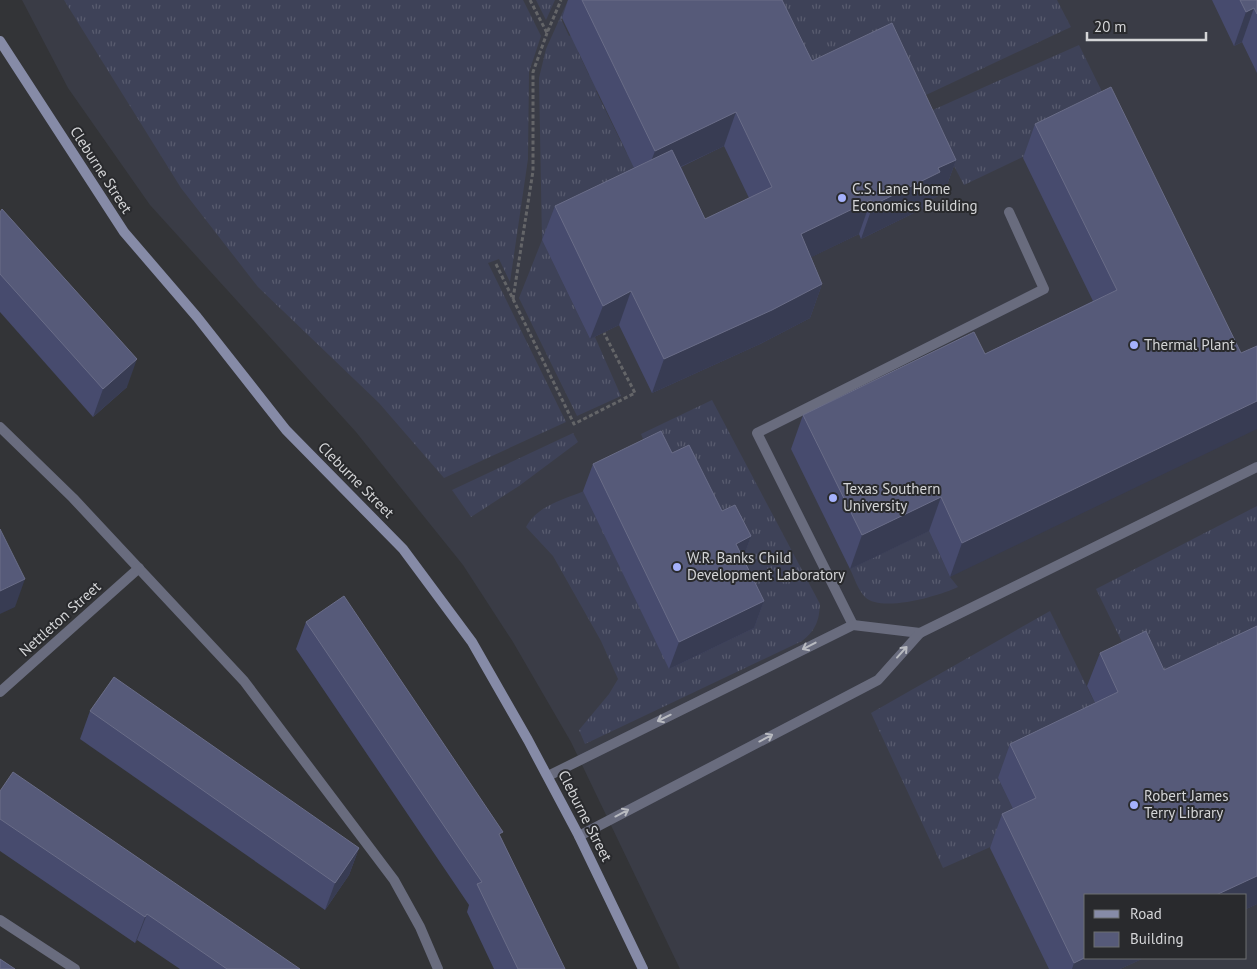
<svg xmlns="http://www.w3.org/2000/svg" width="1257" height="969" viewBox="0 0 1257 969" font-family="'PT Sans',sans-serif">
  <defs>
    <pattern id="grass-tufts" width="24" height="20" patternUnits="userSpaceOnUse" patternTransform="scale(1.25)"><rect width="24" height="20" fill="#3e4258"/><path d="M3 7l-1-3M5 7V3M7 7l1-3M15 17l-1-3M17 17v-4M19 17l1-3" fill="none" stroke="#595c6f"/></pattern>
  </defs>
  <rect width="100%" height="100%" fill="#333437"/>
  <path fill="#3a3c46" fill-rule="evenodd" d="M22,0h1235v969h-577l-109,-227 -58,-100 -50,-77 -107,-133 -206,-227 -82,-117zM1086,895h160v63h-160z"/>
  <g fill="url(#grass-tufts)">
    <path d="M64,0h459l18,36 -12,36 -1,87 -18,123 -11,-23 -11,4 78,159 -122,56 -65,-75 -121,-116 -77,-99z"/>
    <path d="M536,0h19l-9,20z"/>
    <path d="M568,0h31l-38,19 8,17 6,-2 7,15 -4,3 11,23 5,-2 7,15 -5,3 30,61 13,14 -97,74 48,99 5,-2 26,59 -44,20 -58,-118 23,-58 -3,-162 7,-29z"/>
    <path d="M753,0h304l14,27 -145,68 -10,-21 -23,11 -126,26z"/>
    <path d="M1079,45l43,87 -24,-11 -134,64 -38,-72z"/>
    <path d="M712,400l108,204c-1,17 -4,26 -18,37l-217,103 -6,-14 30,-36 9,-15 -17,-38 -48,-85 -27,-29c12,-22 37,-27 58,-36 23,-10 45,-22 67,-33l-10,-24z"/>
    <path d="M573,433l5,9 -59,44 -48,31 -19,-27z"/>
    <path d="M1257,506v148l-105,49 -56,-114z"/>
    <path d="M929,531l21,46 8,10c-19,9 -77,26 -93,10 -7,-7 -11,-20 -15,-28z"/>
    <path d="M1050,611l56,115 -108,52 26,54 -81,36 -72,-155z"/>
  </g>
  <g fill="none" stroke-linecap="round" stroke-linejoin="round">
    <g stroke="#646568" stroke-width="3" stroke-dasharray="4 2.5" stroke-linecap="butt">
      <path d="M530,0l17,33 14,-33"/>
      <path d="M496,264l17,35 20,-128v-99l14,-39"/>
      <path d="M513,299l61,125 61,-31 -31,-60"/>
    </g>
    <g stroke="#696c7e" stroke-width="10">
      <path d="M0,427l73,71 171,183 150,199 26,47 18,42"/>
      <path d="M853,625l-96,-192 287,-144 -35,-77"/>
      <path d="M0,692l139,-124"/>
      <path d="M548,776l305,-151 67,8"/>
      <path d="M579,836l299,-156 42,-47 337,-166"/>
      <path d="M0,920l75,49"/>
    </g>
    <path stroke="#868ba7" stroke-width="10" d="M0,41l124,191 73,85 89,113 117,119 69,93 56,98 51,96 64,133"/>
  </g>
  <g fill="#474b6e" fill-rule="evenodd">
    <path d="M568,0h214l30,61 144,99 -12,33 -14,7 -2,6 -67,33 -2,-5 -48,23 11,27 -12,34 -50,26 -108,49 -33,-68 -29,14 -48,-99 13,-34 79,-38 -72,-150zM724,146l25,52 -44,21 -24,-52z"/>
    <path d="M1212,0h45v73l-15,-31 -8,4z"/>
    <path d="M1035,124l206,229 -291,224 -21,-46 -79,38 -59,-120 12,-34 182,-61 108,-53 -70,-143z"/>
    <path d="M0,212l127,175 -34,30 -93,-105z"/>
    <path d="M672,453l50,58 29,25 -8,22 21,43 -10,27 -85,41 -86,-178 10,-27z"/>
    <path d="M306,622l195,216 64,131h-71l-27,-57 2,-7 -173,-256z"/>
    <path d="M1257,626v278l-11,5v-14l-102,63 -24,11h-71l-59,-121 12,-34 11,-5 -15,-31 12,-34 85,-41 -8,-17 13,-33 64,17z"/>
    <path d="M90,711l269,137 -10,27 -24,35 -245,-171z"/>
    <path d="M0,791l300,178h-120l-43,-29 -2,3 -135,-92z"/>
  </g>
  <g fill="#383c53">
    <path d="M1254,8l-12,34 -8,4 12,-34z"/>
    <path d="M736,112l-12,34 -82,39 13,-34z"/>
    <path d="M956,160l-12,33 -14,7 -2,6 -67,33 12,-34 65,-37z"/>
    <path d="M871,200l-12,34 -70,34 12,-34z"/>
    <path d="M822,284l-12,34 -50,26 -108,49 12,-34z"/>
    <path d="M631,291l-12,34 -29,14 13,-33z"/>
    <path d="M137,359l-10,28 -34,30 10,-28z"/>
    <path d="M1257,401v28l-307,148 12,-34z"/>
    <path d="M941,497l-12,34 -79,38 12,-34z"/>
    <path d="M751,536l-10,28 -5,-20z"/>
    <path d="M25,579l-10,28 -15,7v-23z"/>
    <path d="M764,601l-10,27 -85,41 10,-27z"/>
    <path d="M359,848l-10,27 -24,35 10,-27z"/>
    <path d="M1257,876v28l-11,5v-14h-30z"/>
    <path d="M147,914l-10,26 -2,3 10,-26z"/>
    <path d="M1086,958h58l-24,11h-48l2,-6z"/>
  </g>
  <g fill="#565a79" stroke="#6a6d88">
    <path d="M582,0h200l30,61 80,-38 64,137 -18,8 2,4 -67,33 -2,-5 -70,34 21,50 -50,26 -108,49 -33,-68 -28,15 -48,-100 117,-56 33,69 67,-32 -36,-75 -81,39z"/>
    <path d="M1240,0h17v14l-3,-6 -8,4z"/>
    <path d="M1111,87l130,266 16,-7v55l-295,142 -21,-46 -79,38 -59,-120 171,-83 11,22 132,-64 -82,-166z"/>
    <path d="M2,209l135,150 -34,30 -103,-115v-62z"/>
    <path d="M661,431l11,22 17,-8 33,66 13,-6 16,31 -15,8 28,57 -85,41 -86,-178z"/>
    <path d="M0,529l25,50 -25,12z"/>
    <path d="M344,596l159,236 -4,2 66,135h-47l-41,-85 5,-2 -176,-260z"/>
    <path d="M1257,626v250l-41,19h-130v62l-12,6 -72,-149 34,-16 -26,-54 108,-52 -18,-39 46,-22 18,39z"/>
    <path d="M114,677l245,171 -24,35 -245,-172z"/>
    <path d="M13,772l287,197h-73l-80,-55 -2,3 -145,-98v-28z"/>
    <path d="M0,959l15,10h-15z"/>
  </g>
  <defs><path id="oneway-shaft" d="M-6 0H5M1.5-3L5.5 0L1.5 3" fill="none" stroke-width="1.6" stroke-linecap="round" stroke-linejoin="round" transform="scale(1.25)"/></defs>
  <g stroke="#b9bbc1">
    <use href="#oneway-shaft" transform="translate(809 646) rotate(153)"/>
    <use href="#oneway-shaft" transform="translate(902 652) rotate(-48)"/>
    <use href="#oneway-shaft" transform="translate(664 718) rotate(154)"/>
    <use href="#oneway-shaft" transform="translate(766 738) rotate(-28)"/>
    <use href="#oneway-shaft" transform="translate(622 813) rotate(-28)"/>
  </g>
  <g fill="#a5b1fc" stroke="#292a2d" stroke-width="2">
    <circle cx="842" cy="198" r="5"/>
    <circle cx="1134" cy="345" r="5"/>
    <circle cx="833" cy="498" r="5"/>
    <circle cx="677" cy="567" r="5"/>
    <circle cx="1134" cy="805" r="5"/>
  </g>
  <g text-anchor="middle" stroke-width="4" stroke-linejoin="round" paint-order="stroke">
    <g font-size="15" fill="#d4d5d7" stroke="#292a2d">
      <text transform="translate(101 170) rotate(57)" y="5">Cleburne Street</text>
      <text transform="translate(356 480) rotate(45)" y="5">Cleburne Street</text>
      <text transform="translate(60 619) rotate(-42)" y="5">Nettleton Street</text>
      <text transform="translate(585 816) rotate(63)" y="5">Cleburne Street</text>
    </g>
    <g font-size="15" fill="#d4d5d7" stroke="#292a2d" text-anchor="start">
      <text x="852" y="194">C.S. Lane Home<tspan x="852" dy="17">Economics Building</tspan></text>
      <text x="1144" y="350">Thermal Plant</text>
      <text x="843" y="494">Texas Southern<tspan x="843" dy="17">University</tspan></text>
      <text x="687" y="563">W.R. Banks Child<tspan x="687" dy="17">Development Laboratory</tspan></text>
      <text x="1144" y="801">Robert James<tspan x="1144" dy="17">Terry Library</tspan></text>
    </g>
  </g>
  <rect x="1084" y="894" width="162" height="65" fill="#292a2d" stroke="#6d6e71"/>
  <rect x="1094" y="910" width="25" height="8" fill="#868ba7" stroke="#6d6e71"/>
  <text x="1130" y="919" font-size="15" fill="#d4d5d7">Road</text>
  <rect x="1094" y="932" width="25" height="15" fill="#565a79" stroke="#6d6e71"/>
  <text x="1130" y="944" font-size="15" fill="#d4d5d7">Building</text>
  <path d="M1087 32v8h119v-8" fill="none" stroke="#d4d5d7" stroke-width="2.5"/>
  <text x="1094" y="32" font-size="15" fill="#d4d5d7" stroke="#292a2d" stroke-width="4" paint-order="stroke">20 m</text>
</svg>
